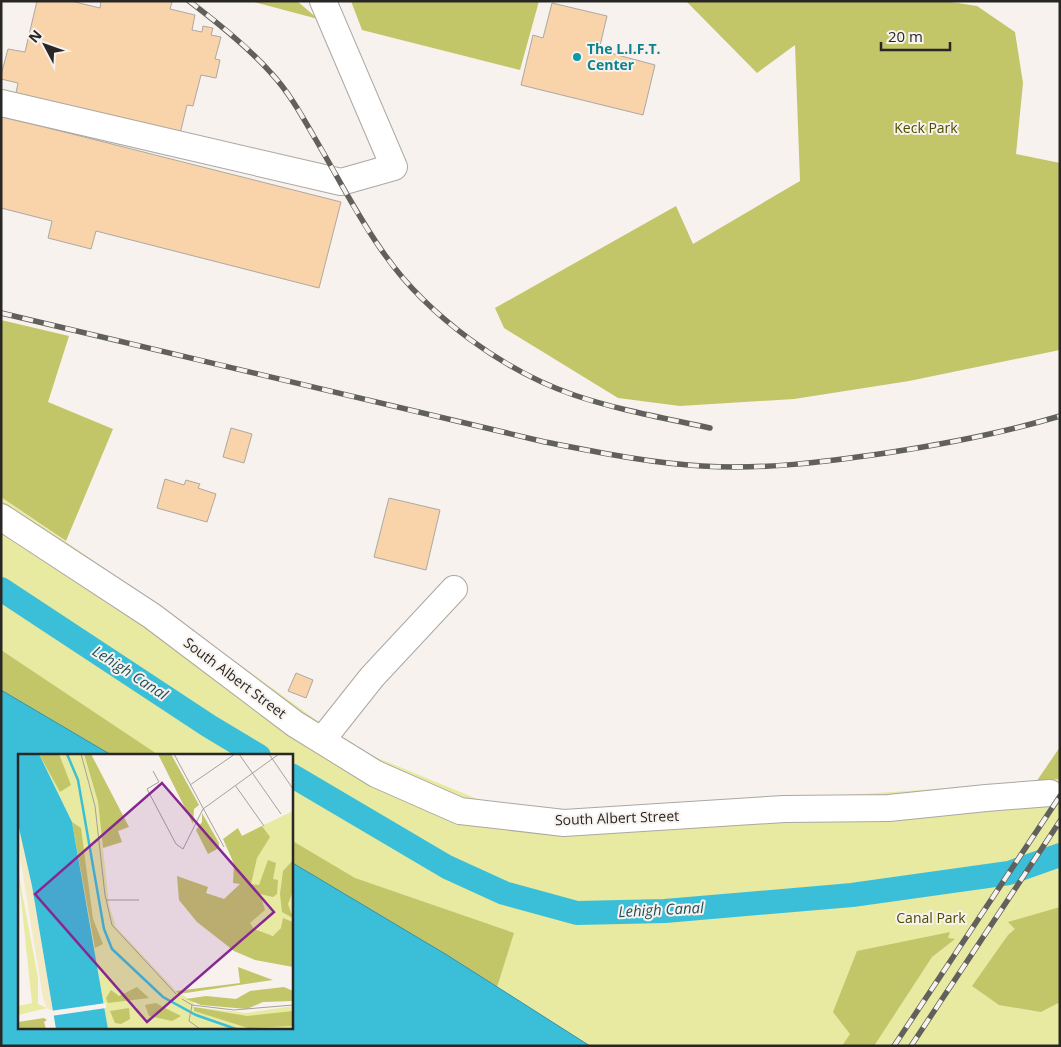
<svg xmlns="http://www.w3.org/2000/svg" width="1061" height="1047" viewBox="0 0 1061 1047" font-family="'Open Sans',sans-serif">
  <rect width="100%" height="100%" fill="#f7f2ed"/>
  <path fill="#e7eaa0" d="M1,497l164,113 191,139 131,54 85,11 464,-32 24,-3v267h-470l-143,-91 -156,-93v-106h-178l-112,-66z"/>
  <g fill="#c3c569">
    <path d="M250,1h47l21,18z"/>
    <path d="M351,1h188l-19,69 -158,-40z"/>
    <path d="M686,1h259l32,5 38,26 8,51 -7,71 44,9v187l-151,31 -115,18 -114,7 -62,-8 -114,-70 -9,-20 181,-102 17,38 107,-63 -5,-136 -38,28z"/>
    <path d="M1,320l68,16 -21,66 65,27 -47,112 -65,-44z"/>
    <path d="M1,650l159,106h-47l-112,-66z"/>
    <path d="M1060,747l-1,32 -23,3z"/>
    <path d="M291,840l64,38 159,55 -17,54 -206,-125z"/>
    <path d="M1060,907v95l-19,10 -42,-7 -27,-19 36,-51 7,-6 -7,-7z"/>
    <path d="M950,932l-2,6 7,1 -23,18 -58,89h-32l8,-12 -17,-22 24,-61z"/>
  </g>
  <path fill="#3bbfd9" stroke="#3591a3" d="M1,690l112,66h-94v272h272v-166l156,93 143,91h-589z"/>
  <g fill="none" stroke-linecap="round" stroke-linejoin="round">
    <g stroke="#3bbfd9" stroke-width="24">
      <path d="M1,589l208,137 50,30"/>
      <path d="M291,775l156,92 57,26 73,20 88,-2 187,-16 157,-22 51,-18"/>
    </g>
  </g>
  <g fill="#f9d3a9" stroke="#ada8a3">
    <path d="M37,1h34l29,7 1,-7h70l1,1 -2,7 25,6 -3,15 10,2 1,-6 10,2 -2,7 10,2 -6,22 5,1 -4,18 -15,-3 -8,31 -6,-1 -8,33 -164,-40 3,-15 -17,-4v-4l7,-26 17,3z"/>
    <path d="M552,3l55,13 -8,34 56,15 -12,50 -122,-30 12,-50 10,3z"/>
    <path d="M1,116l340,86 -22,86 -223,-57 -5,18 -43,-11 4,-17 -51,-13z"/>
    <path d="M231,428l21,6 -8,29 -21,-6z"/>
    <path d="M165,479l19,6 2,-5 14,4 -2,4 18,6 -9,28 -50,-14z"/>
    <path d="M389,498l51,12 -14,60 -52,-13z"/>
    <path d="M296,673l17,7 -7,18 -18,-7z"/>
  </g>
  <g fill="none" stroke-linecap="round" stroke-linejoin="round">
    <g stroke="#aca7a2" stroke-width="28">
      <g id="minor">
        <path d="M1,103l340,79 53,-15 -71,-166"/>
        <path d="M1,517l151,99 143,108 81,50 84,37 104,12 220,-14 105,-1 97,-10 64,-5"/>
        <path d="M322,740l50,-63 82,-88"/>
      </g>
    </g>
    <use href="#minor" stroke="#fff" stroke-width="26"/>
    <g stroke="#62605d" stroke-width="5.5">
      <g id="rail">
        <path d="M189,1c29,22 58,45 82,72 17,18 30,41 42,62 24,40 45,83 72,120 43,61 119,116 189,140 44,15 90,23 136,33"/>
        <path d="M1,313l544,129c52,10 104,21 157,24 61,4 123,-4 184,-13 59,-9 117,-20 174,-37"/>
        <path d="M894,1046l166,-250"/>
        <path d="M911,1046l149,-225"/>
      </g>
    </g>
    <use href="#rail" stroke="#f7f2ed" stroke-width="4" stroke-dasharray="11" stroke-linecap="butt"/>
  </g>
  <circle fill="#0f9aa8" stroke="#f7f2ed" stroke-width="2" cx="577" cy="57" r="5"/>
  <g text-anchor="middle" stroke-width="4" stroke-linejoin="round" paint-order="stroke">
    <g font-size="14" font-weight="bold" fill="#0d838f" stroke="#f7f2ed" text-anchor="start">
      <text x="587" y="54">The L.I.F.T.<tspan x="587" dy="16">Center</tspan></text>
    </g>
    <g font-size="14" fill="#4c4c01" stroke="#f7f2ed">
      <text x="926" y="133">Keck Park</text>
      <text x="931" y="923">Canal Park</text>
    </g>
    <g font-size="14" fill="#282725" stroke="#f7f2ed">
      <text transform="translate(235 678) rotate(37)" y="5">South Albert Street</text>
      <text transform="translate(617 818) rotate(-2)" y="5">South Albert Street</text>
    </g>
    <g font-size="15" font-style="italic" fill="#1c515c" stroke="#f7f2ed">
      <text transform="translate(130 673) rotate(33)" y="5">Lehigh Canal</text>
      <text transform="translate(661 910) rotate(-3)" y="5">Lehigh Canal</text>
    </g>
  </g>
  <g transform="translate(18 754)">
    <rect width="275" height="275" fill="#f7f2ed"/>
    <path d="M21,0h45l14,48 11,103 7,22 60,64 18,11v5l52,6 47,-7v23h-185l-36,-207zM275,57v126l-54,-4 -34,-40 19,6 19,-17 -8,-43zM0,117l20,107v26l9,4 -29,7v-9l14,-3z" fill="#e7eaa0"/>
    <path d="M21,0h20l12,31 -11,7zM66,0h7l38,73 -11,4 4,11 -19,6 -5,-46zM140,0h13l28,51 -5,4 -1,15zM184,59l17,30v5l-11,6 -12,-24 6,-8zM54,68l9,6 12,91 10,25 -8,4zM244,72l8,11 -13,21 -6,26 8,1 9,-25 8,3 -3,16 5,1 -1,14 -4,3 -13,-3 5,16 -15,13 4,6 19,7 8,-8 2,-10 10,4v45l-38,-7 -21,-9 -37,-29 -18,-22 -2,-24 31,11 -2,6 18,6 16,-15 -7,-1 1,-19 -11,-25 15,-11 4,8zM275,106v31l-5,13 5,14 -11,-6 -2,-18 3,-23zM220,213l35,13 -94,14 -3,-3 64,-8zM119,233l12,11 -41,5 -2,-5 5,-8 8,6zM266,233l9,4v10l-30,1 -16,7 -46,-4 -15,-6 20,-3 30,3 14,-8zM138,249l7,4 18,9 -9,5 -23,-5 -4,-11zM176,253l53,9 46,-5v15l-45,2 -54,-17zM111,254l1,11 -9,5 -6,-1 -5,-12zM26,264l3,2 -3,2 2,7h-28v-7z" fill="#c3c569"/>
    <path d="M0,70l14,62 21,125 -6,-3 -4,-10 -25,-153z" fill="#f3eac4"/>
    <path d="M0,0h21l33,68 36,207h-52l-24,-143 -14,-62z" fill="#3bbfd9"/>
    <path d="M88,249v5l-55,8 -1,-5z" fill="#f7f2ed"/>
    <path fill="none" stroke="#3bbfd9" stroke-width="2.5" d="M49,0l11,26 26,149 8,20 51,48 33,18 40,14"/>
    <path fill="none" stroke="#a4a19d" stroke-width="1" d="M63,0l14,52 10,89 7,30 64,69M156,0l50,93M221,0l42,60M251,0l24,35M135,17l6,11 -12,7 29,55 7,5 20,-40 76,-55M172,31l45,-31M217,31l29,41M88,146h33M0,209v17M164,245l10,6 42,5 59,-5M174,251l-3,16 11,8"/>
    <path fill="#872892" fill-opacity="0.15" stroke="#872892" stroke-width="2.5" d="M144,29l112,129 -127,110 -112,-128z"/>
    <rect width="275" height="275" fill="none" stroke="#282725" stroke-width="2.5"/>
  </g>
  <rect width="1061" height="1047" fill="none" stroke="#282725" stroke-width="5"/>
  <g transform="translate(45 45) rotate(311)" stroke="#f7f2ed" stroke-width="4" paint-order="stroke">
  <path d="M0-4L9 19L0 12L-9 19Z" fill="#282725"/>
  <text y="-8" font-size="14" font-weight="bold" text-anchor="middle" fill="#282725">N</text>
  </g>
  <path d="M881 42v8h69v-8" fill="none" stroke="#282725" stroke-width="2.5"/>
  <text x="888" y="42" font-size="15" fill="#282725" stroke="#f7f2ed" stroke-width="4" paint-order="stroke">20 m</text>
</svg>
